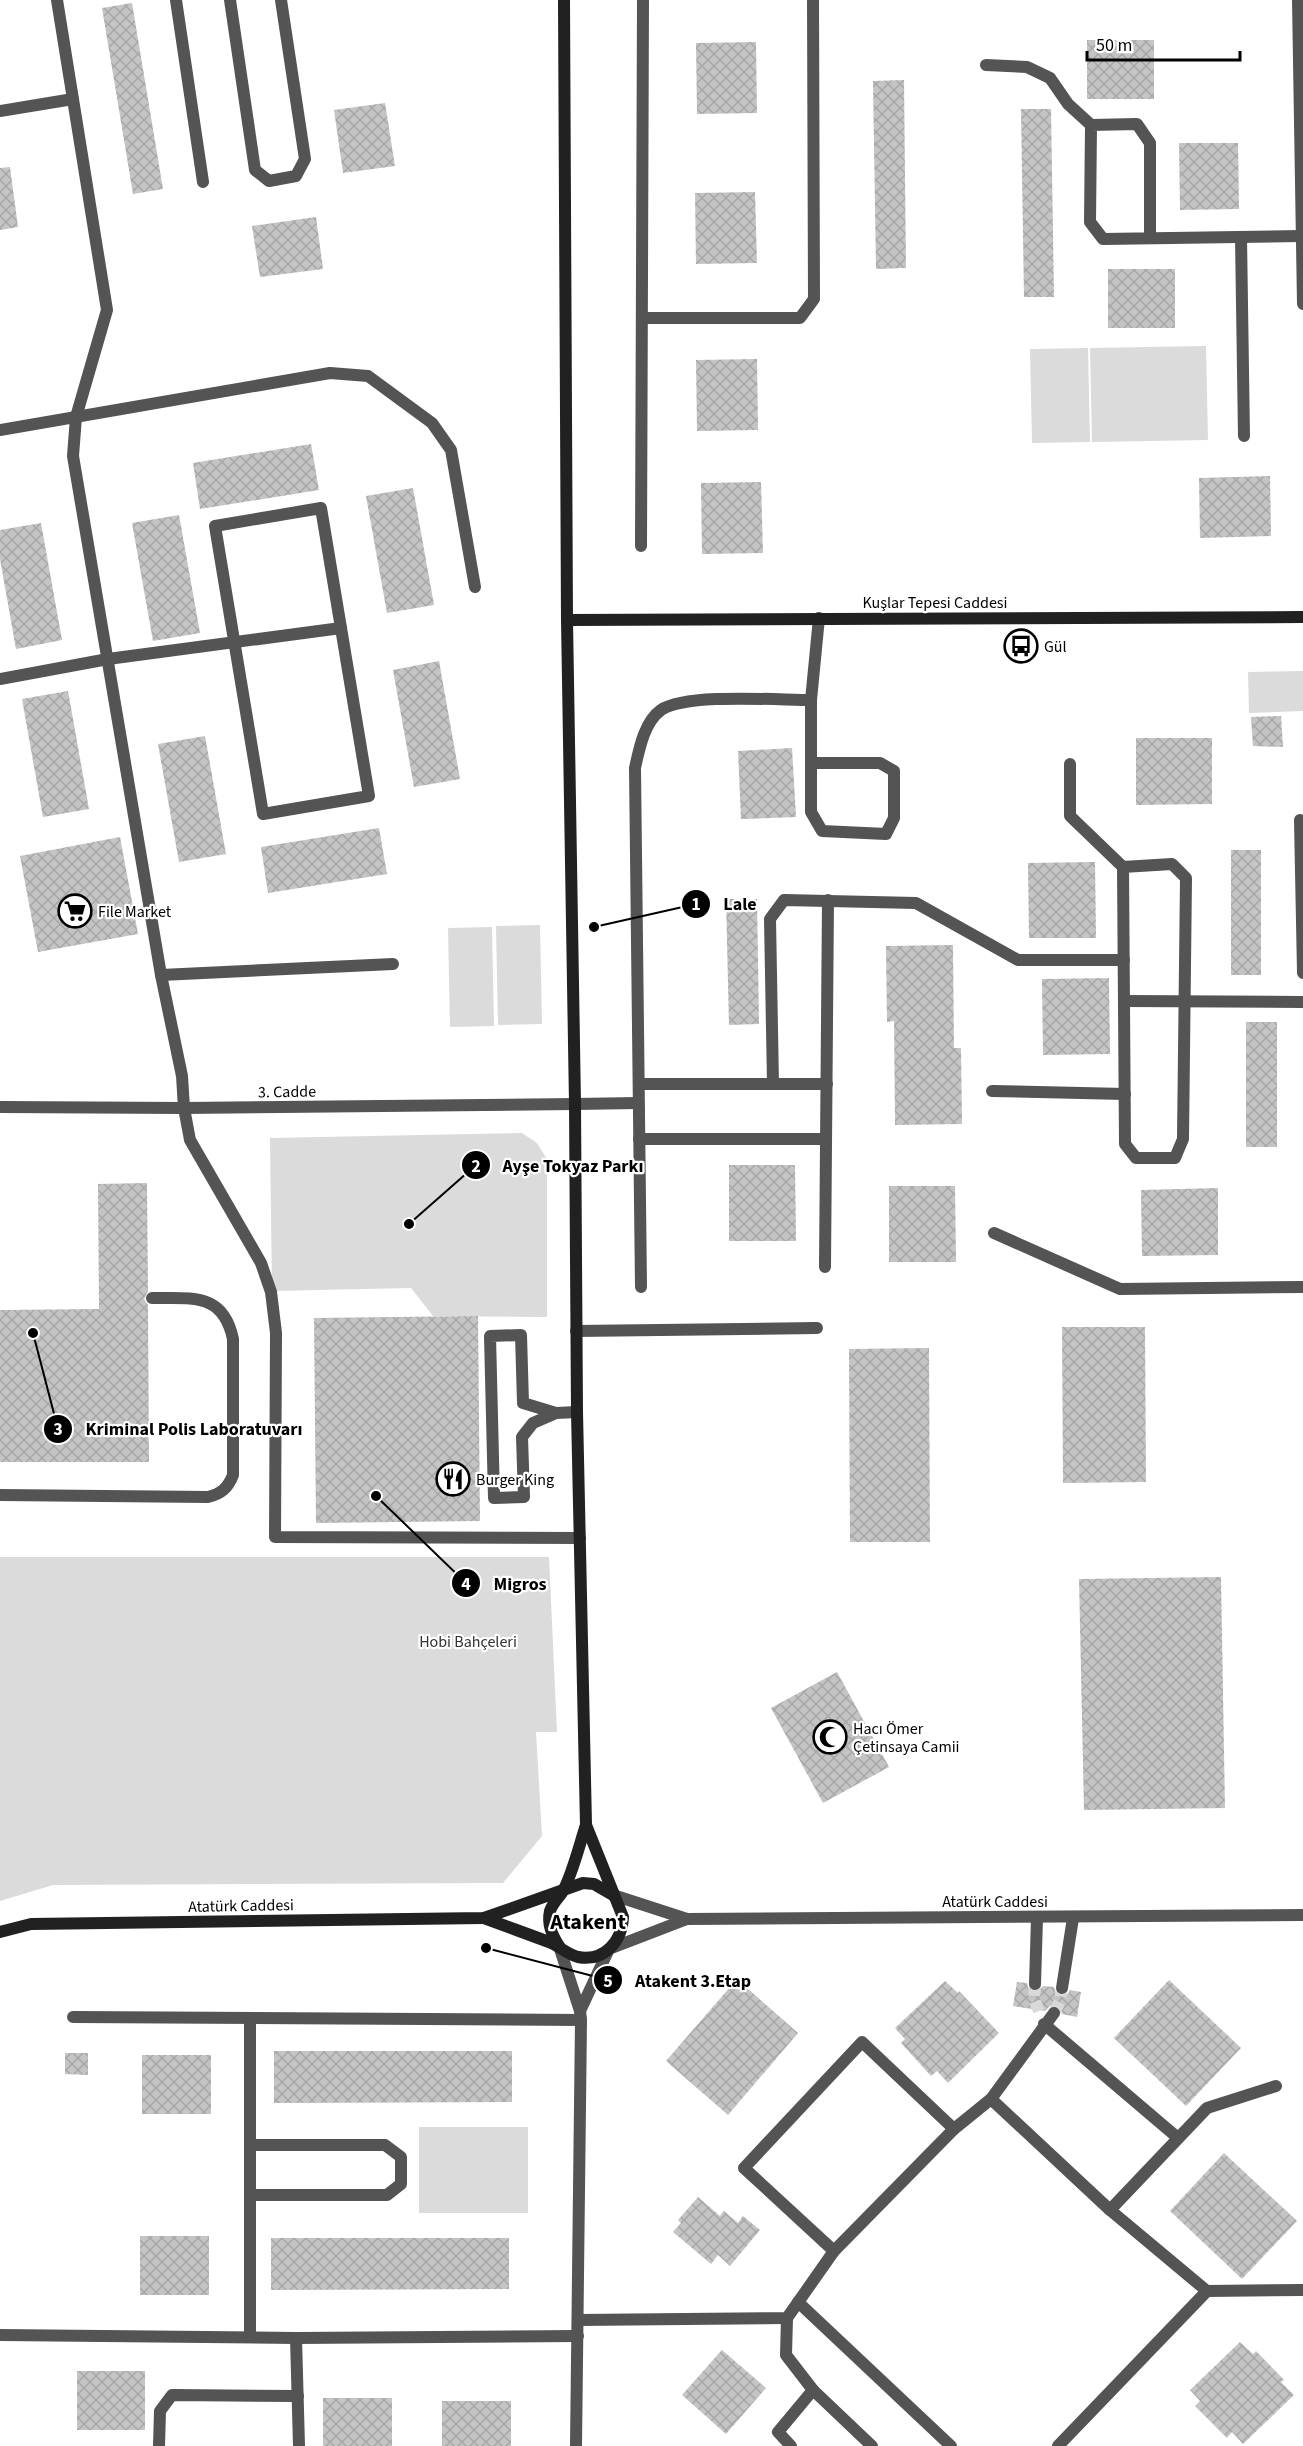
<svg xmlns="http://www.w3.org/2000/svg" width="1303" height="2446" viewBox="0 0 1303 2446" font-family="'Source Sans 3',sans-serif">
  <defs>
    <pattern id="building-cross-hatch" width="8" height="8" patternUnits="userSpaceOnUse" patternTransform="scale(1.5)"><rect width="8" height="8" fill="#c4c4c4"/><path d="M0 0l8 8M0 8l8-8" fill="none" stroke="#a7a7a7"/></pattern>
  </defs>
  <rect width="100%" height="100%" fill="#fff"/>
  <g fill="#dbdbdb">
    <path d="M1206,346l2,94 -116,2 -2,-94z"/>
    <path d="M1088,348l2,94 -58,1 -2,-94z"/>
    <path d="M1303,671v40l-54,2 -1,-41z"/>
    <path d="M540,925l2,99 -44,1 -2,-99z"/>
    <path d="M492,927l2,99 -44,1 -2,-99z"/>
    <path d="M522,1133l15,10 10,16v158l-114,-1 -22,-28 -139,3 -2,-153z"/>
    <path d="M0,1557h549l8,175h-21l6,104 -39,47 -450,2 -53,16z"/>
    <rect x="419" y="2127" width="109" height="86"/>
  </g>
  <g fill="url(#building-cross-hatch)">
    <path d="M132,3l31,186 -30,5 -31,-186z"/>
    <rect x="1087" y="40" width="67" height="59"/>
    <path d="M756,42l1,71 -60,1 -1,-71z"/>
    <path d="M904,80l2,188 -30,1 -3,-188z"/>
    <path d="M385,103l10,63 -52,7 -9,-63z"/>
    <path d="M1021,109h30l3,188h-30z"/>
    <path d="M1179,143h59l1,66 -59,1z"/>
    <path d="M10,167l8,60 -18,3v-62z"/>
    <path d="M755,192l2,71 -61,1 -1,-71z"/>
    <path d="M316,217l7,52 -63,8 -8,-51z"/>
    <rect x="1108" y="269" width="67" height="59"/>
    <path d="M757,359l1,71 -61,1 -1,-71z"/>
    <path d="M311,444l8,46 -119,19 -7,-46z"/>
    <path d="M1270,476l1,60 -71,2 -1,-60z"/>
    <path d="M761,482l2,71 -61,1 -1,-71z"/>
    <path d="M413,488l21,117 -47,8 -21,-117z"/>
    <path d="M179,515l21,118 -47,8 -21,-118z"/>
    <path d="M41,523l21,117 -46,9 -16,-90v-29z"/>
    <path d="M439,661l21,118 -46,8 -21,-117z"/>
    <path d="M68,691l21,118 -46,8 -21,-118z"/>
    <path d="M1281,716l2,31 -30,-1 -2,-29z"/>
    <path d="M205,736l21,118 -47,8 -21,-118z"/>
    <path d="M1136,738h76v66l-76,1z"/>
    <path d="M792,748l4,69 -55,2 -3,-68z"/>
    <path d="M379,828l8,46 -119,19 -7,-46z"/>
    <path d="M120,837l18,97 -100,18 -18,-96z"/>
    <rect x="1231" y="850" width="30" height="125"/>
    <path d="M1095,862l1,76h-67l-1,-75z"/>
    <path d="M726,899h31l2,125 -30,1z"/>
    <path d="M953,945l1,103h7l1,76 -67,1 -1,-104 -7,1 -1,-76z"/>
    <path d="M1109,978l1,76 -67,1 -1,-76z"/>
    <rect x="1246" y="1022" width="31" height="125"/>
    <path d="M729,1165h66l1,76h-67z"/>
    <path d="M147,1183l1,108 -4,8 4,6 1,157h-149v-152l99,-1 -1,-125z"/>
    <path d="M889,1186h66l1,76h-67z"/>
    <path d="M1218,1188v67l-76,1 -1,-66z"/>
    <path d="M478,1316l2,205 -164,2 -2,-205z"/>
    <path d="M1062,1327h83l1,155 -83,1z"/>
    <path d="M929,1348l1,194h-80l-1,-193z"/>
    <path d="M1221,1577l4,231 -141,2 -5,-231z"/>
    <path d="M837,1672l52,95 -66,36 -52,-95z"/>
    <path d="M737,1979l61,54 -70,82 -62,-54z"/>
    <path d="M1169,1980l72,68 -55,58 -72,-68z"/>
    <path d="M945,1981l13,12 1,-2 40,42 -51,50 -11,-12 -6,5 -30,-33 4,-4 -10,-11z"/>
    <path d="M1017,1982l10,1 1,5 6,4 5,-1 4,-5 11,1 2,7 5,2 7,-2 2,-4 11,2 -4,25 -15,-3 -1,-5 -6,-4 -5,1 -5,5 -32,-5z"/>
    <path d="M274,2051h238v51l-238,1z"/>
    <path d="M65,2053h23v22l-23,-1z"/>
    <rect x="142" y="2055" width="69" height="59"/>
    <path d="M1224,2153l73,68 -55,58 -72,-68z"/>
    <path d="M698,2197l22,19 4,-5 14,12 5,-7 17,14 -30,36 -12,-11 -7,9 -38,-32 8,-9 -3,-3z"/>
    <rect x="140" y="2236" width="69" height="59"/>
    <path d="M271,2238h238v51l-238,1z"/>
    <path d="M1240,2342l13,12 3,-3 28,29 -3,2 13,13 -51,49 -11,-12 -5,6 -32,-32 5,-5 -10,-11z"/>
    <path d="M722,2350l44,38 -40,46 -44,-39z"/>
    <rect x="77" y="2371" width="68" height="59"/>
    <rect x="323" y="2398" width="69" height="48"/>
    <rect x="442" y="2401" width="69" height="45"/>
  </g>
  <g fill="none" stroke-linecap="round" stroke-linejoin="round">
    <g stroke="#d9d9d9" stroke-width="12" stroke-dasharray="12 6" stroke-linecap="butt">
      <path d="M1035,1984l-1,15 5,12"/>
      <path d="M1054,2013l6,-12 2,-13"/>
    </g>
    <g stroke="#545454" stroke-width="12">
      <path d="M575,1104l63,-1"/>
      <path d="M184,1108l6,32 71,123 10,29 5,41 -1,204 305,1"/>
      <path d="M576,1331l241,-3"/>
      <path d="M556,1413l-23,10 -11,14 2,60 -30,1 -4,-162 31,-1 2,68 33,10 21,-1"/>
      <path d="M0,1495l208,2c13,-3 20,-9 25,-22v-136c-10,-48 -43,-40 -81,-41"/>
      <path d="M991,2099l119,111 97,81 -149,155"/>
      <path d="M834,2251l-90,-83 118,-126 92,87"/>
      <path d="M1207,2291l96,-1"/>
      <path d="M787,2318l-1,37 27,35 -35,42 13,14"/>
    </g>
    <g stroke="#545454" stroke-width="12">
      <path d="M57,0l50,310 -31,107 -3,39 88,519 21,101 2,32"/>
      <path d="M176,0l27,182"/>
      <path d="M230,0l25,170 14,11 27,-5 9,-17 -24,-159"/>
      <path d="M1298,0l5,304"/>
      <path d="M986,65l41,2 23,11 18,26 23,21"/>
      <path d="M0,111l73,-12"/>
      <path d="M1241,237l3,199"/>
      <path d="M1150,238v-95l-13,-19 -46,1 -1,97 13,17 198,-3"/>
      <path d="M642,318h158l14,-19 -1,-299"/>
      <path d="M0,430l330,-57 38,3 64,47 19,27 24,137"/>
      <path d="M321,508l48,288 -106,18 -48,-288z"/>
      <path d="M641,546l2,-546"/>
      <path d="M0,679l108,-20 233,-31"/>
      <path d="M811,763h69l14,8v47l-8,16 -64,-3 -11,-19v-112l8,-82"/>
      <path d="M1070,764v52l53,51 2,277 11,14h39l8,-19 3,-261 -14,-14 -49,3"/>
      <path d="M1300,820l3,153"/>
      <path d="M161,975l232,-11"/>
      <path d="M1124,1001l179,1"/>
      <path d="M639,1084h188"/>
      <path d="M773,1084l-3,-165 14,-19 132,3 102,57h106"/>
      <path d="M992,1091l133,3"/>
      <path d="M0,1107l184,1 391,-4"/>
      <path d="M639,1139h187"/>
      <path d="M994,1233l126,56 183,-2"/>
      <path d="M825,1267l3,-367"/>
      <path d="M641,1287l-6,-519c4,-18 9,-46 26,-58 26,-17 116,-10 150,-10"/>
      <path d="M613,1895l74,24 616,-4"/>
      <path d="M559,1946l21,65 1,9 -5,426"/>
      <path d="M1035,1984l2,-66"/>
      <path d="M1062,1988l11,-70"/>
      <path d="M580,2011l29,-62 78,-30"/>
      <path d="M73,2017l508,3"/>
      <path d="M1044,2024l134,114"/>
      <path d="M250,2145h135l16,12v27l-14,11h-137"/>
      <path d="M1110,2210l97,-102 69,-22"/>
      <path d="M798,2302l153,144"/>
      <path d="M578,2320l209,-2 47,-67 120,-122 37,-30 63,-86"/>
      <path d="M0,2335l296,3 282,-2"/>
      <path d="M250,2337v-318"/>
      <path d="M296,2338l3,108"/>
      <path d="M813,2390l59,56"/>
      <path d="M159,2446l1,-35 12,-16 126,1"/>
    </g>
    <g stroke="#212121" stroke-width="12">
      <path d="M567,620l736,-3"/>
      <path d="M484,1918c22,8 43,16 65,24 10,4 18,12 29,15 27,5 44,-16 45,-40l-37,-92 -9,-413 -2,-308 -8,-484 -3,-620"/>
      <path d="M0,1932l31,-8 453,-6 99,-35 11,1 19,11"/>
      <path d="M559,1946c-7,-11 -12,-22 -9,-35 3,-9 9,-13 13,-20 9,-16 17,-48 23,-66"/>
    </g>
  </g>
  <defs>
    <g id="bus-ring" transform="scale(1.725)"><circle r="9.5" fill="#fff" stroke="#000" stroke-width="1.5"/><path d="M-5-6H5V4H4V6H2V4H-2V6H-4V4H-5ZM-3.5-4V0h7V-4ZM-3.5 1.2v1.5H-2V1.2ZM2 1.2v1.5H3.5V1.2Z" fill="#000"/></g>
    <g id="supermarket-ring" transform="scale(1.725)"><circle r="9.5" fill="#fff" stroke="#000" stroke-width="1.5"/><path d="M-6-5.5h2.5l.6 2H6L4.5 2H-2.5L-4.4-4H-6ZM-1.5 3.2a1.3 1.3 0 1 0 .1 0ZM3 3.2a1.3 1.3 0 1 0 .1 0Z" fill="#000"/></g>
    <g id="restaurant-ring" transform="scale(1.725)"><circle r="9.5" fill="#fff" stroke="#000" stroke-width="1.5"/><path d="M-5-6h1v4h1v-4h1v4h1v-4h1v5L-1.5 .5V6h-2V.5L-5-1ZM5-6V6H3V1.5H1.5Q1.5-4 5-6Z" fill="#000"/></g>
    <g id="mosque-ring" transform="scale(1.725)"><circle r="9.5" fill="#fff" stroke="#000" stroke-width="1.5"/><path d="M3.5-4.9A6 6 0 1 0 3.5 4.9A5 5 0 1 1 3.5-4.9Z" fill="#000"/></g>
  </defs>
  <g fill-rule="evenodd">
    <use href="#bus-ring" x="1021" y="646"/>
    <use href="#supermarket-ring" x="75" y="911"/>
    <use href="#restaurant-ring" x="453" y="1479"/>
    <use href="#mosque-ring" x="830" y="1737"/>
  </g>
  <g text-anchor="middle" stroke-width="4.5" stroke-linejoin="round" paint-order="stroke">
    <g font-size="16" fill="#000" stroke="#fff">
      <text x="935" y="608">Kuşlar Tepesi Caddesi</text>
      <text transform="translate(287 1091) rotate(-1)" y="6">3. Cadde</text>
      <text x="995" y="1907">Atatürk Caddesi</text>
      <text transform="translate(241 1905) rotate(-1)" y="6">Atatürk Caddesi</text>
    </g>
    <g font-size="16" fill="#000" stroke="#fff" text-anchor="start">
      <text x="1044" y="652">Gül</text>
      <text x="98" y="917">File Market</text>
      <text x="476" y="1485">Burger King</text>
      <text x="853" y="1734">Hacı Ömer<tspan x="853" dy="18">Çetinsaya Camii</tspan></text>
    </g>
    <g font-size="16" fill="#323232" stroke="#fff">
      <text x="468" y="1647">Hobi Bahçeleri</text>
    </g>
    <g font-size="22" font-weight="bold" fill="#000" stroke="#fff">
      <text x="588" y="1929">Atakent</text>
    </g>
  </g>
  <path fill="none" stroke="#000" stroke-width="2" d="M594 927L696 904M409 1224L476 1165M33 1333L58 1429M376 1496L466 1583M486 1948L608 1980"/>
  <g fill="#000" stroke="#fff" stroke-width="2">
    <circle cx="594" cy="927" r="6"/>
    <circle cx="409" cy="1224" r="6"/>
    <circle cx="33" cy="1333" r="6"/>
    <circle cx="376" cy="1496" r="6"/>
    <circle cx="486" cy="1948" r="6"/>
    <circle cx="696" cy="904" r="15"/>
    <circle cx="476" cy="1165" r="15"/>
    <circle cx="58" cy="1429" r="15"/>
    <circle cx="466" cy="1583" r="15"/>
    <circle cx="608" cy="1980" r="15"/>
  </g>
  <g font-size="18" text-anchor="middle" font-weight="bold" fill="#fff">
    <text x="696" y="910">1</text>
    <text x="476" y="1172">2</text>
    <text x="58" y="1435">3</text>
    <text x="466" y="1590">4</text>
    <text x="608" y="1987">5</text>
  </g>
  <g font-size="18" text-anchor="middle" font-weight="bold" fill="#000" stroke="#fff" stroke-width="4.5" stroke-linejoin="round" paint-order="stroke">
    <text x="740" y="910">Lale</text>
    <text x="573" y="1172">Ayşe Tokyaz Parkı</text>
    <text x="194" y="1435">Kriminal Polis Laboratuvarı</text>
    <text x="520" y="1590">Migros</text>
    <text x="693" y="1987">Atakent 3.Etap</text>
  </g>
  <path d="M1087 51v9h153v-9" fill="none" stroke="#000000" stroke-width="3"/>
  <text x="1096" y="51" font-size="18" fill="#000000" stroke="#ffffff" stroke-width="4.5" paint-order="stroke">50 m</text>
</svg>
